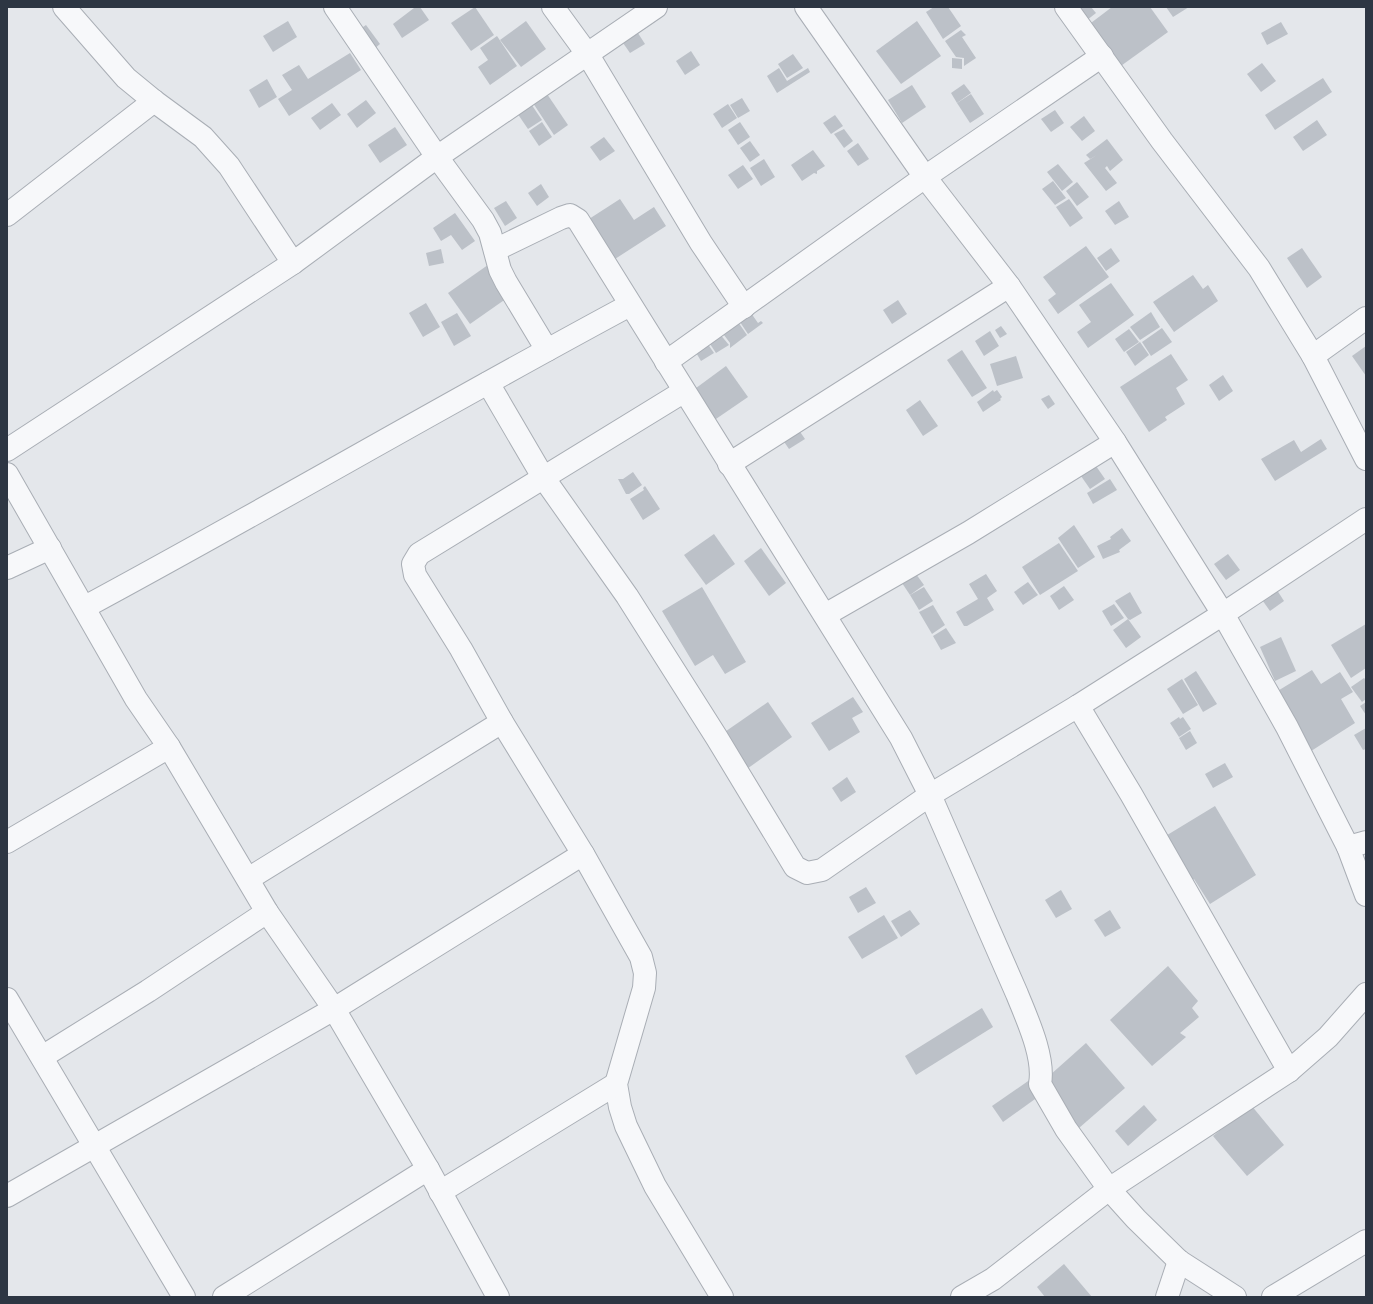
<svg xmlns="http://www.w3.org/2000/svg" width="1373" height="1304" viewBox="0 0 1373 1304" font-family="Figtree,sans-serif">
  <rect width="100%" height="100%" fill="#e4e7eb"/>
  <g fill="#bcc1c8">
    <path d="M420,7l9,13 -27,18 -9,-14 21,-16z"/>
    <path d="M475,7l19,28 -23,16 -20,-28z"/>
    <path d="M934,7h14l13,19 -18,13 -17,-27z"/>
    <path d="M1074,7h17l5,6 -14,11z"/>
    <path d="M1112,7h38l18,25 -50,36 -31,-42z"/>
    <path d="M1166,7h23l-16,10z"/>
    <path d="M288,21l9,16 -24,15 -10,-16z"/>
    <path d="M526,21l20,28 -25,18 -21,-27z"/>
    <path d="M917,21l24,35 -40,28 -25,-33z"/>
    <path d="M1281,22l7,12 -21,11 -6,-12z"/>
    <path d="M366,25l14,19 -6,5 -14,-20z"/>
    <path d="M636,30l9,14 -15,9 -9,-13z"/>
    <path d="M961,30l5,5 -4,2 14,21 -12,8v-8l-8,-1 -11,-16z"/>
    <path d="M497,36l20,30 -27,19 -12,-18 10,-7 -8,-12z"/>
    <path d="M691,51l9,14 -15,10 -9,-14z"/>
    <path d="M350,53l11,17 -72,46 -11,-17 14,-9 -10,-15 17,-10 9,14z"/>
    <path d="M793,54l10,14 -16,10 -9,-14z"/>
    <path d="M952,58l10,1v10l-10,-1z"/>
    <path d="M1262,63l14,18 -15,11 -14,-18z"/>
    <path d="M779,68l8,13 21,-13 2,4 -33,21 -10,-17z"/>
    <path d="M1323,78l9,14 -57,38 -10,-15z"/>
    <path d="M267,79l10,18 -18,11 -10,-18z"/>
    <path d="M964,84l7,9 -14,10 -6,-10z"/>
    <path d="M912,85l14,22 -24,16 -14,-23z"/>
    <path d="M545,91l23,34 -14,10 -23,-35z"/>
    <path d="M971,94l13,20 -14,9 -13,-20z"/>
    <path d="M742,98l8,13 -12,7 -8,-13z"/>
    <path d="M366,100l10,13 -19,15 -10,-14z"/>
    <path d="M529,101l13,19 -14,9 -13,-19z"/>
    <path d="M332,103l9,12 -21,15 -9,-12z"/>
    <path d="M728,104l9,14 -15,10 -9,-14z"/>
    <path d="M1055,110l9,13 -13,9 -10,-13z"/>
    <path d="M835,115l8,11 -12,8 -8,-11z"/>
    <path d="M1084,116l11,15 -13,10 -12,-14z"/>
    <path d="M1317,120l10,15 -24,16 -10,-14z"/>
    <path d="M542,122l10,15 -13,9 -10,-15z"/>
    <path d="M740,122l10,15 -12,8 -10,-15z"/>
    <path d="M395,127l12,18 -27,18 -12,-18z"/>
    <path d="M844,129l9,12 -9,7 -10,-14z"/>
    <path d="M604,137l11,14 -15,10 -10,-14z"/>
    <path d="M1107,139l16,21 -13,11 -3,-5 -2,2 12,15 -11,8 -22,-28 13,-8 -7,4 -4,-4z"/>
    <path d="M750,141l10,14 -10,7 -10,-14z"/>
    <path d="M858,143l11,16 -11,7 -11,-15z"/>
    <path d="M813,150l12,16 -8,5v3l-3,-1 -12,8 -11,-16z"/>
    <path d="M764,159l11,18 -14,9 -11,-18z"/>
    <path d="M1058,164l15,18 -11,9 -15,-19z"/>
    <path d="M743,165l10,14 -15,10 -10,-14z"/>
    <path d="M1053,181l13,17 -11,7 -13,-16z"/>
    <path d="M1077,182l12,15 -12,9 -11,-15z"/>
    <path d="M541,184l8,13 -12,9 -9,-13z"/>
    <path d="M620,199l14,21 20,-13 12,19 -51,33 -26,-40z"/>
    <path d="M1069,199l14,19 -13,9 -14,-20z"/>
    <path d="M506,201l11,17 -12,8 -11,-18z"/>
    <path d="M1119,201l10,16 -14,8 -10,-14z"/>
    <path d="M455,213l20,28 -13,9 -11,-15 -10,6 -8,-13z"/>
    <path d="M1086,246l23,31 -51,37 -10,-14 8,-6 -13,-17z"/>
    <path d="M1111,248l9,13 -14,10 -9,-13z"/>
    <path d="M1302,248l20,29 -15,11 -20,-30z"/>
    <path d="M441,249l3,14 -15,3 -3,-13z"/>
    <path d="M495,260l22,31 -47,33 -22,-31z"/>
    <path d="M1193,275l10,14 5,-4 10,16 -44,31 -21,-30z"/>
    <path d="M1111,283l23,32 -46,33 -11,-16 14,-10 -12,-17z"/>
    <path d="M898,300l9,14 -15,10 -9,-14z"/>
    <path d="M426,303l14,24 -17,10 -14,-24z"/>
    <path d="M1151,312l9,15 -20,13 -10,-13z"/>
    <path d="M457,313l14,23 -17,10 -13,-24z"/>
    <path d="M751,313l7,10 3,-2 2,2 -15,11 -10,-15z"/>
    <path d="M738,322l9,13 -17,13v-5l-9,-12z"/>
    <path d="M1001,326l6,8 -7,4 -5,-8z"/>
    <path d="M1162,328l10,14 -21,14 -9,-14z"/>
    <path d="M1129,329l10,13 -15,10 -9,-13z"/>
    <path d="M990,331l9,15 -15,10 -9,-15z"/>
    <path d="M719,333l10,12 -13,8 -8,-12z"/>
    <path d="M1140,342l9,13 -14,11 -9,-14z"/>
    <path d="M707,343l7,10 -13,8 -6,-10z"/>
    <path d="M1366,346v30l-14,-20z"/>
    <path d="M962,350l25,38 -15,9 -25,-37z"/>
    <path d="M1171,354l17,26 -12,8 9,16 -20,13 2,3 -18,12 -29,-45z"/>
    <path d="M1016,356l7,22 -26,8 -7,-22z"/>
    <path d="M726,366l22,31 -35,24 -21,-30z"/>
    <path d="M1223,375l10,16 -14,10 -10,-16z"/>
    <path d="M993,390l1,2 3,-2 5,7 -2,2 1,1 -18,12 -6,-10z"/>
    <path d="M1049,395l6,9 -7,5 -7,-10z"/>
    <path d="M920,400l18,26 -15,10 -17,-26z"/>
    <path d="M794,423l11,16 -16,10 -11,-16z"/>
    <path d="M1321,439l6,10 -52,32 -14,-22 33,-19 7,12z"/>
    <path d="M1096,466l9,13 -15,10 -9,-13z"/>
    <path d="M633,472l9,13 -13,9h-3l-8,-15h5z"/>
    <path d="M1110,479l7,11 -24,14 -6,-11z"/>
    <path d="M645,486l15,23 -17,11 -13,-21 14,-9 -1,-2z"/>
    <path d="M1074,525l21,32 -17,11 -20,-30z"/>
    <path d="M1122,528l9,13 -12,9 1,2 -17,7 -6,-13 14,-7 -1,-2z"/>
    <path d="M714,534l21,30 -29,21 -22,-30z"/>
    <path d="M1059,543l19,28 -38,24 -18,-28z"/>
    <path d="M761,548l25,35 -17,13 -25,-35z"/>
    <path d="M1228,554l12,16 -14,10 -12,-16z"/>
    <path d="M916,574l8,11 -14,10 -8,-12z"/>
    <path d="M986,574l11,17 -10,7 7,12 -27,16h-3l-8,-14 22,-13 -9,-15z"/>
    <path d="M1028,582l10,13 -15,10 -9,-13z"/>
    <path d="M1064,586l10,14 -15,10 -9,-14z"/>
    <path d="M702,587l44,75 -21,12 -12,-19 -18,11 -33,-55z"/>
    <path d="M924,587l9,14 -14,9 -9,-15z"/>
    <path d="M1275,587l9,14 -14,10 -10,-14z"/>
    <path d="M1130,592l12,21 -12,7 -2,-1 13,18 -15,11 -13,-18 15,-11 -13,-18z"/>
    <path d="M1114,604l10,14 -13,8 -9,-15z"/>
    <path d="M933,605l12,20 -13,9 -13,-22z"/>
    <path d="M1366,624v44l-15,10 -20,-33z"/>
    <path d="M946,628l10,15 -15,7 -8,-14z"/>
    <path d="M1281,637l15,34 -21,10 -15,-34z"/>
    <path d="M1312,670l9,14 19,-12 13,20 -12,7 14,24 -47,30 -32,-61z"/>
    <path d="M1196,671l21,33 -14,8 -19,-33z"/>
    <path d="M1364,678l2,2v19l-4,3 -11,-15z"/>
    <path d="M1182,679l16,26 -15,9 -16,-25z"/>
    <path d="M853,697l10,15 -11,6 8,14 -31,19 -18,-28z"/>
    <path d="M768,702l24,35 -48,34 -25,-35z"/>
    <path d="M1366,702v13l-6,-9z"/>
    <path d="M1179,717l1,2 3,-2 8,12 -12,8 -9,-14z"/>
    <path d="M1366,728v21l-3,1 -9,-15z"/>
    <path d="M1190,731l7,12 -11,7 -7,-12z"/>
    <path d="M1225,763l8,14 -20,11 -8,-14z"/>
    <path d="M847,777l9,15 -15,10 -9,-14z"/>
    <path d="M1215,806l41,69 -46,29 -16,-25 -8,5 -27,-44z"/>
    <path d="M866,887l10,16 -18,10 -9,-16z"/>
    <path d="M1061,890l11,19 -16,9 -11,-18z"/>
    <path d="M910,910l10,14 -19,13 -10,-16z"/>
    <path d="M1110,910l11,18 -16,9 -11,-17z"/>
    <path d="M884,915l14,23 -36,21 -14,-22z"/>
    <path d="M1168,966l30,35 -6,7 7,9 -19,16 6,4 -34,29 -42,-46z"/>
    <path d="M982,1008l11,19 -77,48 -11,-19z"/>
    <path d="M1086,1043l39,45 -46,40 -39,-44z"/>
    <path d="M1031,1079l11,15 -39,28 -11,-16z"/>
    <path d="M1144,1105l13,15 -29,26 -13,-15z"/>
    <path d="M1251,1105l33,40 -37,31 -34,-40z"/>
    <path d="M1064,1264l28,33h-47l-8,-10z"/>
  </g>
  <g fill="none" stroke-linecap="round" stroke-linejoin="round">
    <g stroke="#a9aeb5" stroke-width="24">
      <g id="minor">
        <path d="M64,7l62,71 28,23 49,36 26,29 64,97"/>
        <path d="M335,7l102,150 46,63 7,13 10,37 6,12 41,68"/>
        <path d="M553,7l35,48 113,188 43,64"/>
        <path d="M806,7l119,170 84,109 106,156 108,172 64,113 61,120 18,48"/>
        <path d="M1066,7l96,134 97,127 54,88 53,103"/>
        <path d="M7,215l147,-114"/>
        <path d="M495,250l66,-32 9,-3 8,5 323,518 29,57 87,199c10,25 28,63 23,90l26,45 43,60 27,30 43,42 56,36"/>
        <path d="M1313,356l53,-38"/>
        <path d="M666,362l259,-185 177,-121"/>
        <path d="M488,383l55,94 84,119 90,142 78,129 12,6 15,-3 108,-75 148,-89 145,-92 143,-95"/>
        <path d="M683,392l-264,162 -6,10 2,11 46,74 41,73 81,132 58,103 4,16 -1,15 -28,96 4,23 6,19 29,60 67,111"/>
        <path d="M7,450l286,-187 144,-106 219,-150"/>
        <path d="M729,464l280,-178"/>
        <path d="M7,474l129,225 33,48 98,165 67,97 94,160 70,128"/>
        <path d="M7,568l43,-20"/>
        <path d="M85,607c182,-98 362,-204 545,-302"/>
        <path d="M825,615l143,-82 147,-91"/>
        <path d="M1078,706l53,88 158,277"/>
        <path d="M7,842l162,-95"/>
        <path d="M1348,847l18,-5"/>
        <path d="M248,879l254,-157"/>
        <path d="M7,999l177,298"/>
        <path d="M42,1057l106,-66 119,-79"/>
        <path d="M440,1192l176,-108"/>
        <path d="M7,1196l327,-187 249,-155"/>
        <path d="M224,1297l204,-128"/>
        <path d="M962,1297l31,-18 116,-90 180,-118 39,-34 38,-43"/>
        <path d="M1167,1297l12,-36"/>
        <path d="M1273,1297l93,-56"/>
      </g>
    </g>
    <use href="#minor" stroke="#f7f8fa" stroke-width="22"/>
  </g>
  <rect width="1373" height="1304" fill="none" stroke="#2d3643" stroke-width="16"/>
</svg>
